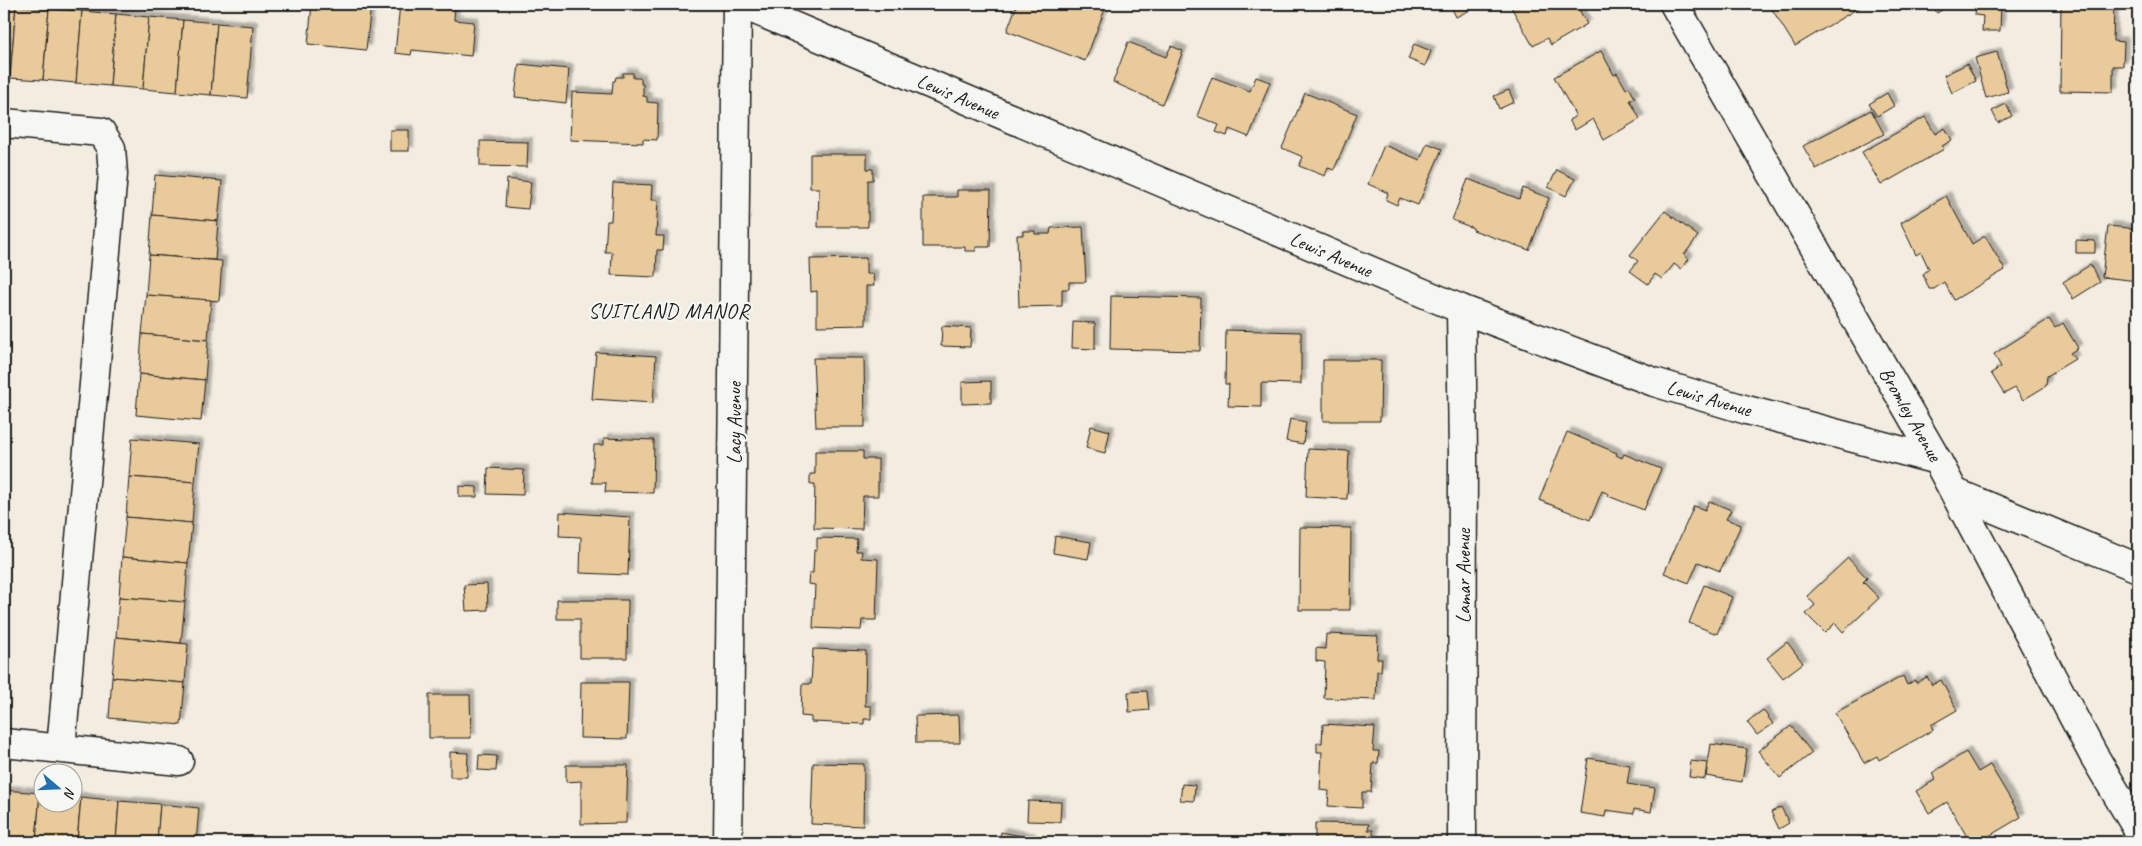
<svg xmlns="http://www.w3.org/2000/svg" width="2142" height="846" viewBox="0 0 2142 846" font-family="Caveat,sans-serif">
  <defs>
    <filter id="shadow"><feDropShadow dx="4.5" dy="-4.5" stdDeviation="1" flood-color="#0004"/></filter>
  </defs>
  <rect width="100%" height="100%" fill="#f3ede1"/>
  <filter id="ink" filterUnits="userSpaceOnUse"><feTurbulence type="fractalNoise" baseFrequency=".02" numOctaves="2"/><feDisplacementMap in="SourceGraphic" scale="10" xChannelSelector="R" yChannelSelector="G"/><feConvolveMatrix kernelMatrix="1 2 1 2 8 2 1 2 1" color-interpolation-filters="sRGB"/></filter>
  <g filter="url(#ink)">
    <g fill="#e9ca9b" stroke="#1c1c1c" filter="url(#shadow)">
      <path d="M4,4l12,1 -6,73 -6,-1z"/>
      <path d="M312,4h59l-5,46 -58,-6z"/>
      <path d="M400,4l23,2 1,-2h31l-1,16 20,2 -3,34 -59,-6 -1,5 -16,-2z"/>
      <path d="M1017,4h90l-22,57 -78,-30z"/>
      <path d="M1450,4h32l-26,13z"/>
      <path d="M1576,4l11,20 -36,21 -4,-7 -14,8 -23,-41z"/>
      <path d="M1773,4h92l-70,42 -25,-40z"/>
      <path d="M1931,4h20l-14,9z"/>
      <path d="M1976,4h25l-1,27h-18l1,-15 -8,-1z"/>
      <path d="M16,5l33,4 -6,71 -33,-2z"/>
      <path d="M2061,5h53l-1,36 11,1 -1,24h-10v26l-53,-1z"/>
      <path d="M49,9l33,2 -6,72 -33,-3z"/>
      <path d="M82,11l34,3 -6,72 -34,-3z"/>
      <path d="M116,14l33,3 -6,72 -33,-3z"/>
      <path d="M149,17l34,3 -6,72 -34,-3z"/>
      <path d="M183,20l34,3 -6,72 -34,-3z"/>
      <path d="M217,23l36,3 -6,72 -36,-3z"/>
      <path d="M1128,42l38,15 5,-11 12,5 -21,53 -49,-22z"/>
      <path d="M1414,44l17,7 -6,15 -17,-7z"/>
      <path d="M1601,51l13,24 3,-2 9,16 3,-2 6,11 -5,2 10,19 -36,21 -11,-21 -18,11 -6,-10 7,-4 -22,-39z"/>
      <path d="M1997,52l11,40 -22,6 -11,-40z"/>
      <path d="M519,64l50,5 -3,34 -51,-6z"/>
      <path d="M1967,64l9,17 -24,12 -8,-18z"/>
      <path d="M623,73h10v5h8v6h2v12l4,1v5l11,1 -1,37 -14,-1v4l-73,-3 2,-48 40,2 1,-13h2l1,-4h7z"/>
      <path d="M1212,77l38,14 6,-14 14,5 -21,55 -20,-8 -2,7 -11,-4 3,-7 -22,-9z"/>
      <path d="M1509,90l5,12 -15,7 -5,-13z"/>
      <path d="M1305,93l52,21 -23,56 -6,-2 -3,8 -26,-10 4,-9 -21,-9z"/>
      <path d="M1887,93l7,13 -17,10 -8,-12z"/>
      <path d="M2006,104l6,12 -14,7 -6,-12z"/>
      <path d="M1871,110l13,24 -68,35 -13,-23z"/>
      <path d="M1925,117l10,17 10,-6 7,12 -10,6 2,3 -63,36 -19,-33z"/>
      <rect x="390" y="130" width="19" height="21"/>
      <path d="M480,141l48,1 -1,25 -47,-1z"/>
      <path d="M1427,143l15,6 -24,56 -18,-7 -3,7 -11,-5 2,-7 -20,-9 16,-39 36,15z"/>
      <path d="M810,154h57v15h6v11h-5v47h-50l1,-39h-9z"/>
      <path d="M1557,170l18,9 -9,17 -18,-9z"/>
      <path d="M155,175l67,6 -4,40 -66,-6z"/>
      <path d="M507,179l24,3 -3,27 -23,-2z"/>
      <path d="M1468,179l51,20 4,-11 26,10 -20,52 -56,-20v-2l-21,-8z"/>
      <path d="M613,183l39,2 -1,15h7l-2,36h8l-1,14h-6l-1,27 -45,-2 1,-23h-7l2,-31h4z"/>
      <path d="M957,190h34l-1,57h-14v4h-11v-4h-42v-50h34z"/>
      <path d="M1946,196l26,48 13,-8 20,34 -51,30 -10,-18 -10,7h-5l-6,-15 6,-5 -8,-17 -5,3 -15,-32z"/>
      <path d="M1665,211l33,25 -14,19 5,4 -8,10 -7,-5 -12,15 -7,-5 -7,10 -18,-13 8,-10 -8,-6z"/>
      <path d="M152,215l66,6 -3,39 -66,-5z"/>
      <path d="M2108,226l30,3v52l-36,-4z"/>
      <path d="M1083,227l3,55h-17v7h-7v17l-43,1 -2,-72h6v-4h12v3h15l1,-6z"/>
      <path d="M2076,240l19,1v12h-19z"/>
      <path d="M149,255l73,6 -3,40 -73,-6z"/>
      <path d="M866,258v16h7l1,12h-8v39l-49,1v-35l-6,1 -1,-33z"/>
      <path d="M2090,265l10,17 -27,17 -10,-17z"/>
      <path d="M146,295l65,5 -3,40 -66,-6z"/>
      <path d="M1111,296l90,2 -1,53 -90,-2z"/>
      <path d="M2049,319l6,9 8,-5 15,25 -8,5 5,6 -28,17 -1,10 -23,14 -8,-12 -11,6 -13,-21 10,-6 -7,-13z"/>
      <path d="M1073,322l22,1v26l-23,-1z"/>
      <path d="M942,326l29,2 -1,19 -29,-1z"/>
      <path d="M1226,330l75,2v52l-40,-1v24l-33,-1 1,-22h-4z"/>
      <path d="M142,334l66,6 -3,40 -66,-6z"/>
      <path d="M596,352l60,4 -3,47 -61,-4z"/>
      <path d="M813,358h51l1,69h-49z"/>
      <path d="M1323,360h58l-1,61h-57z"/>
      <path d="M139,374l66,6 -4,41 -65,-6z"/>
      <path d="M991,381v22l-29,1v-22z"/>
      <path d="M1290,419l16,3 -3,22 -17,-3z"/>
      <path d="M1091,426l19,5 -5,22 -19,-5z"/>
      <path d="M1567,432l50,21 -1,2 6,3 2,-4 37,15 -17,41 -36,-14 1,-2 -7,-3 -12,29 -51,-20z"/>
      <path d="M132,438l67,6 -4,38 -66,-5z"/>
      <path d="M604,438l50,2 -1,53 -48,-1 1,-9h-14l2,-38h10z"/>
      <path d="M1308,449l41,2 -2,48 -41,-2z"/>
      <path d="M815,451h48v8h15v37h-15l-1,33 -48,-1 1,-44h-5v-10h5z"/>
      <path d="M488,468l36,2 -1,25 -36,-1z"/>
      <path d="M129,477l66,5 -3,41 -66,-6z"/>
      <path d="M459,486l18,1v10h-18z"/>
      <path d="M1709,501l22,9 -5,9 15,6 -21,46 -22,-9 -9,21 -25,-10 30,-67 11,4z"/>
      <path d="M560,512l70,5 -2,58 -48,-2 1,-36 -22,-1z"/>
      <path d="M126,517l66,6 -4,40 -66,-6z"/>
      <path d="M1300,527l51,1 -1,82h-51z"/>
      <path d="M1055,536l36,6 -3,17 -35,-6z"/>
      <path d="M817,538l40,1 -1,12h6l-1,7 17,1 -2,61h-14l-1,10 -48,-2 2,-43 -7,-1 1,-11h4l1,-23h3z"/>
      <path d="M122,557l66,6 -3,39 -66,-5z"/>
      <path d="M1848,558l19,20 -4,4 16,16 -36,34 -8,-9 -10,10 -19,-19 9,-9 -8,-9z"/>
      <path d="M487,584l1,26 -22,1 -2,-26z"/>
      <path d="M1704,585l28,12 -15,37 -28,-11z"/>
      <path d="M119,597l66,5 -4,41 -65,-6z"/>
      <path d="M557,600h71l-1,58h-47v-39h-23z"/>
      <path d="M1326,634l52,2 -1,23h5l-1,12h-4l-1,29 -52,-2 1,-36 -9,-1v-13l9,1z"/>
      <path d="M116,637l72,7 -3,39 -73,-6z"/>
      <path d="M1787,642l16,21 -20,15 -16,-20z"/>
      <path d="M813,649l53,2 -1,55h6v13h-7v5l-53,-2v-5l-10,-1 1,-32h9z"/>
      <path d="M1903,676l4,9 8,-5 1,3 11,-6 5,8 9,-5 16,30 -26,15 2,5 -54,30 -2,-4 -13,7 -29,-50z"/>
      <path d="M112,677l73,6 -4,42 -72,-7z"/>
      <path d="M581,682h48l-2,57 -47,-1z"/>
      <path d="M1147,691l2,19 -20,2 -1,-20z"/>
      <path d="M429,695h41l1,43h-42z"/>
      <path d="M1763,710l10,14 -16,11 -10,-13z"/>
      <path d="M959,715l1,28h-44l-1,-27z"/>
      <path d="M1323,724l52,3 -2,24h6l-1,12h-5l-2,29h-9v16l-34,-2 1,-15 -9,-1 2,-38h-5v-9h5z"/>
      <path d="M1791,726l21,27 -32,25 -22,-27z"/>
      <path d="M1711,744l36,5 -5,33 -36,-6z"/>
      <path d="M450,752l18,1 -1,24h-17z"/>
      <path d="M1966,752l12,20 12,-7 31,52 -42,25h-9l-23,-40 -18,11 -13,-22 19,-11 -3,-7z"/>
      <path d="M479,755l18,1 -1,15 -18,-1z"/>
      <path d="M1588,758l42,7 -3,19 28,4 -4,24 -17,-3v5l-28,-4 -1,7 -25,-4z"/>
      <path d="M1691,761l16,2 -2,16 -16,-2z"/>
      <path d="M813,763l51,1 -1,62 -52,-2z"/>
      <path d="M566,765h62l-2,58 -45,1v-43l-15,1z"/>
      <path d="M1182,784l13,1 -1,16 -14,-1z"/>
      <path d="M4,790l36,3 -4,49h-32z"/>
      <path d="M40,793l2,1v10h30v-7h9l-4,45h-41z"/>
      <path d="M81,797l38,4 -3,41h-39z"/>
      <path d="M119,801l41,3 -3,38h-41z"/>
      <path d="M1028,801l33,1 -1,20 -33,-1z"/>
      <path d="M160,804l39,4 -3,34h-39z"/>
      <path d="M1781,807l8,16 -10,6 -8,-17z"/>
      <path d="M1315,823l54,1 -1,6h5v12h-58z"/>
      <path d="M1001,832l30,6 -1,4h-31z"/>
    </g>
    <g fill="none" stroke-linecap="round" stroke-linejoin="round">
      <g stroke="#1c1c1c" stroke-width="31">
        <g id="minor">
          <path d="M741,4l720,305 193,73 93,28 190,50"/>
          <path d="M1674,4l263,456 156,294 45,76"/>
          <path d="M4,123l97,9 10,16 2,26 -52,574"/>
          <path d="M1461,309l2,146 -1,387"/>
          <path d="M1956,493l182,75"/>
          <path d="M4,743l175,18"/>
          <path d="M728,842l9,-838"/>
        </g>
      </g>
      <use href="#minor" stroke="#f6f6f2" stroke-width="28"/>
    </g>
  </g>
  <g text-anchor="middle" stroke-width="4.5" stroke-linejoin="round" paint-order="stroke">
    <g font-size="20" fill="#1c1c1c" stroke="#f6f6f2">
      <text transform="translate(958 96) rotate(23)" y="7">Lewis Avenue</text>
      <text transform="translate(1331 254) rotate(23)" y="7">Lewis Avenue</text>
      <text transform="translate(1709 398) rotate(16)" y="7">Lewis Avenue</text>
      <text transform="translate(1911 414) rotate(60)" y="7">Bromley Avenue</text>
      <text transform="translate(734 423) rotate(-90)" y="7">Lacy Avenue</text>
      <text transform="translate(1463 576) rotate(-90)" y="7">Lamar Avenue</text>
    </g>
    <g font-size="21" letter-spacing="1" fill="#1c1c1c" stroke="#f6f6f2">
      <text x="669" y="318">SUITLAND MANOR</text>
    </g>
  </g>
  <rect width="2142" height="846" fill="none" stroke="#f6f6f2" stroke-width="20"/>
  <rect x="10" y="10" width="2122" height="826" fill="none" stroke="#1c1c1c" stroke-width="2" filter="url(#ink)"/>
  <g transform="translate(58 788) rotate(109)"><circle r="24" fill="#f6f6f2" stroke="#9f9f9c"/>
  <path d="M0-4L9 19L0 12L-9 19Z" fill="#1f6fb2"/>
  <text y="-8" font-size="14" font-weight="bold" text-anchor="middle" fill="#1c1c1c">N</text>
  </g>
</svg>
